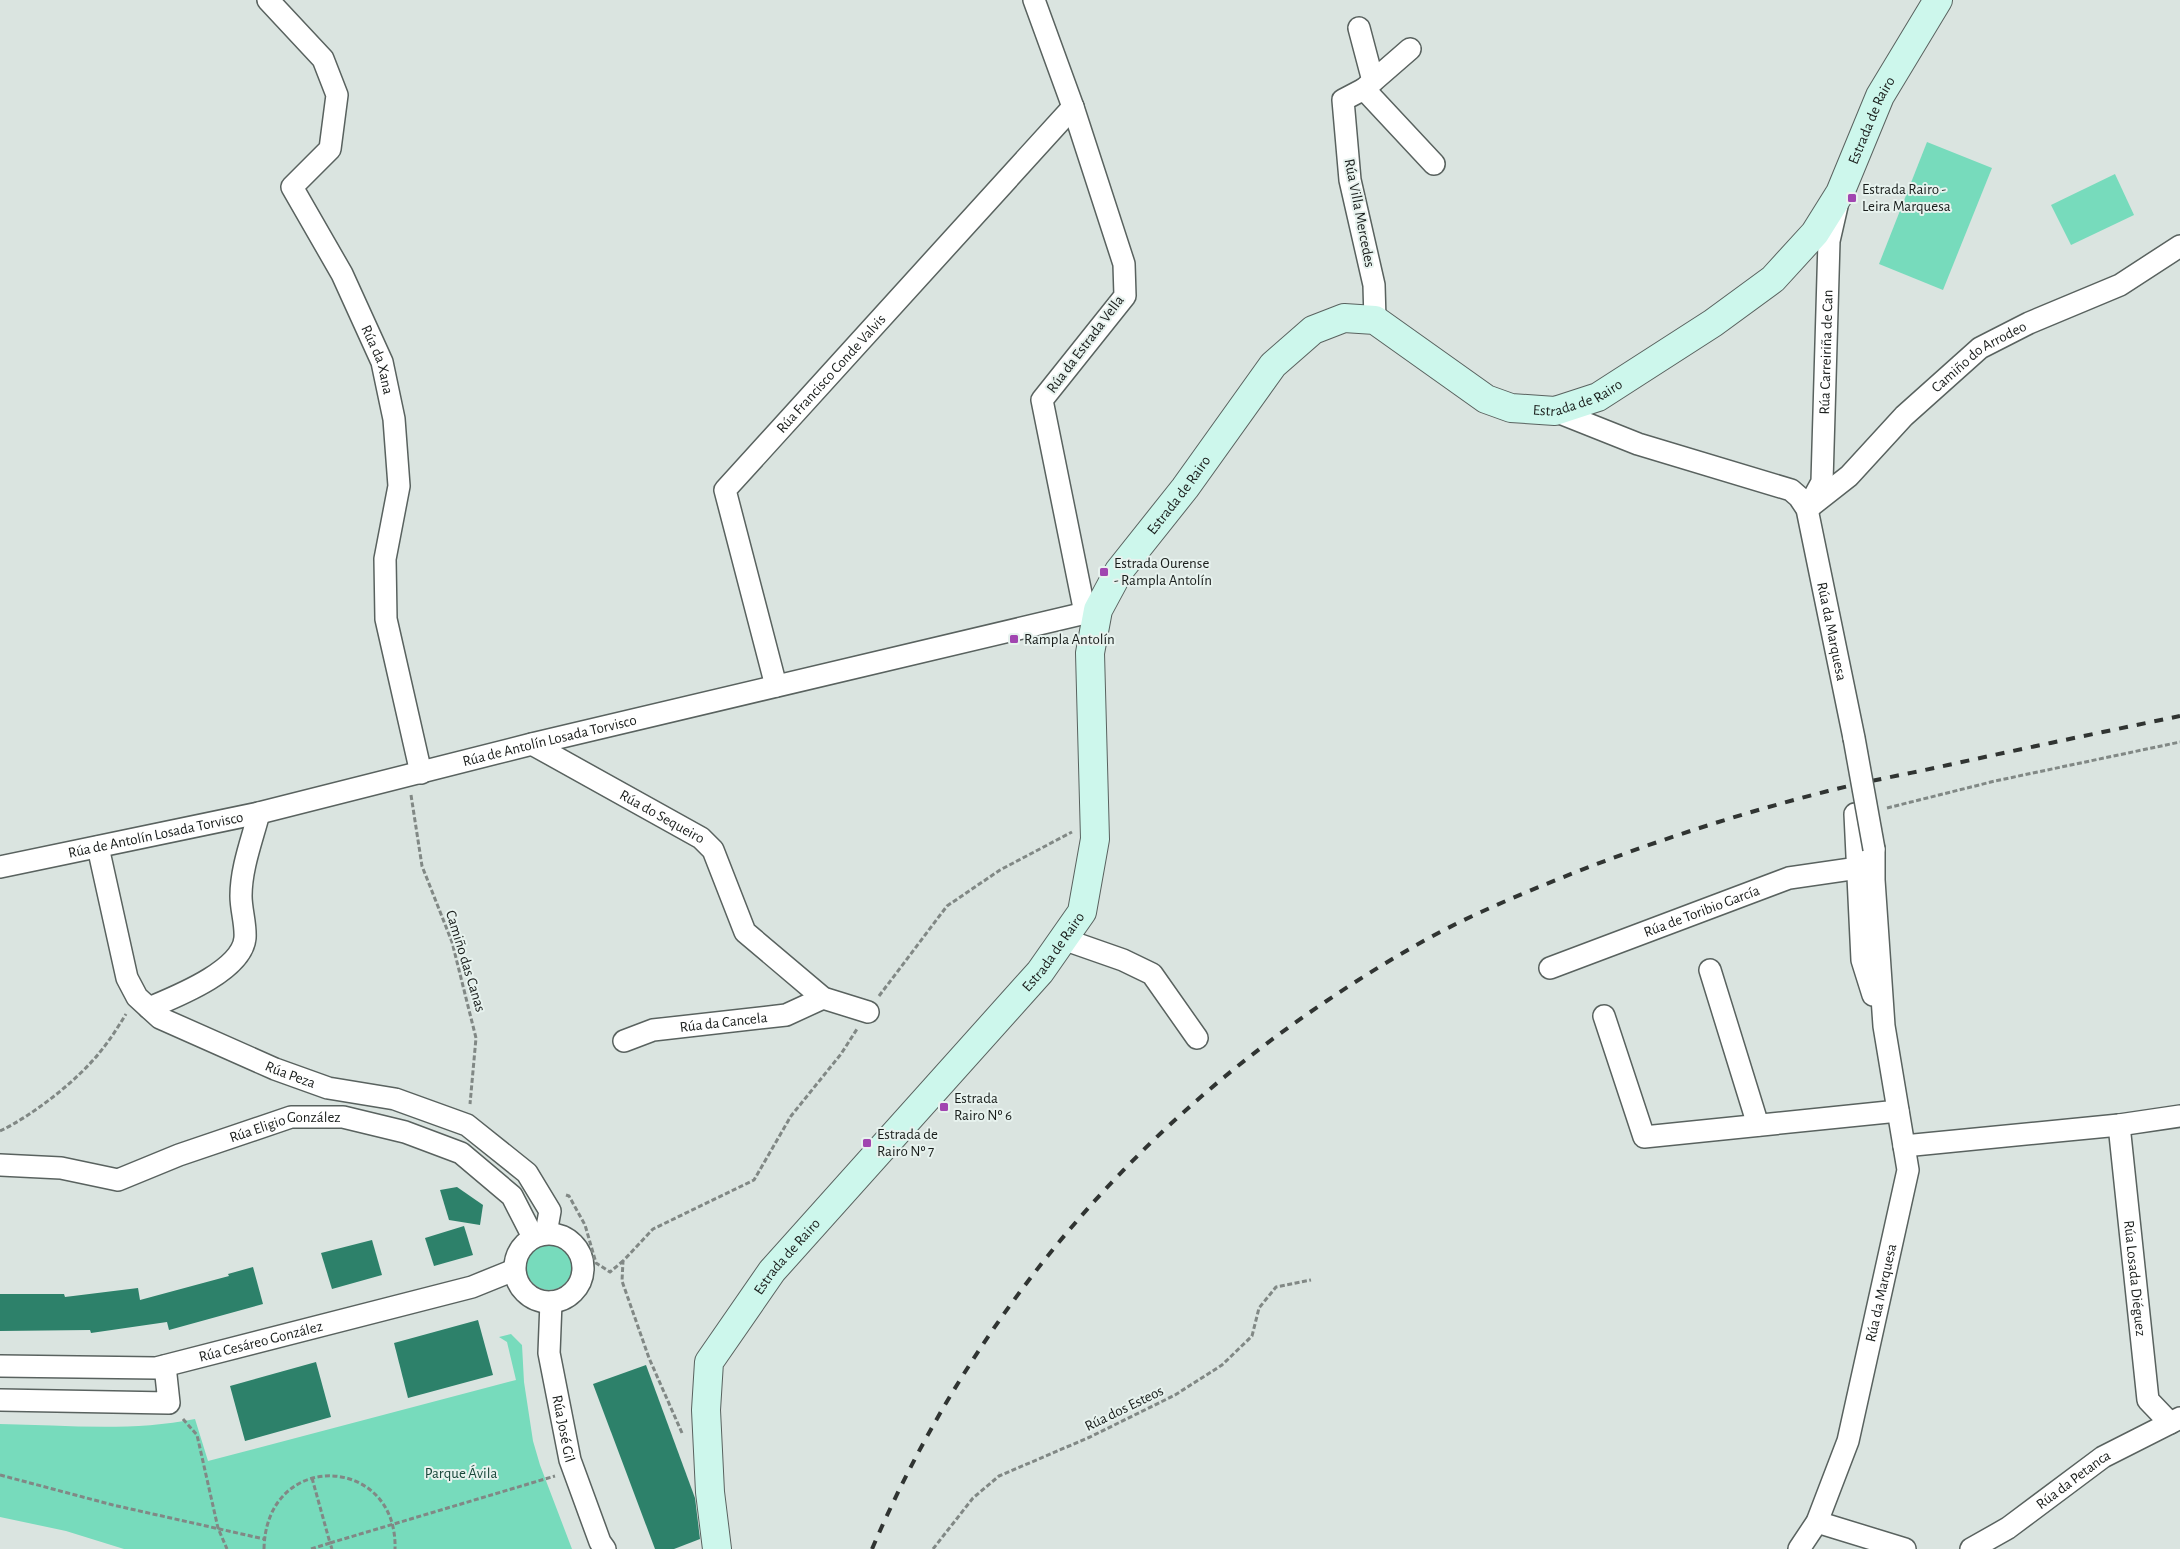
<svg xmlns="http://www.w3.org/2000/svg" width="2180" height="1549" viewBox="0 0 2180 1549" font-family="'Alegreya Sans',sans-serif">
  <rect width="100%" height="100%" fill="#dae4e0"/>
  <g fill="#77dbbc">
    <path d="M1927,142l65,26 -49,122 -64,-26z"/>
    <path d="M2115,174l19,41 -63,30 -20,-40z"/>
    <circle cx="549" cy="1267" r="23"/>
    <path d="M511,1334l11,11 2,37 9,59 7,24 32,84h-448l-58,-18 -66,-14v-93c64,1 132,8 195,-5l13,42 308,-81 -9,-38 -8,-5z"/>
  </g>
  <g fill="#2d816a">
    <path d="M457,1187l26,18 -3,20 -31,-5 -9,-30z"/>
    <path d="M464,1226l9,29 -39,11 -9,-28z"/>
    <path d="M372,1240l10,35 -50,14 -11,-36z"/>
    <path d="M253,1267l10,37 -94,26 -2,-8 -76,11 -1,-3 -90,1v-37h64l1,3 73,-9 2,12 89,-24 -1,-2z"/>
    <path d="M478,1320l15,55 -85,23 -14,-55z"/>
    <path d="M316,1362l15,55 -86,24 -15,-55z"/>
    <path d="M646,1365l49,133 5,41 -26,10h-19l-62,-165z"/>
  </g>
  <g fill="none" stroke-linecap="round" stroke-linejoin="round">
    <g stroke="#59625f" stroke-width="24">
      <g id="street">
        <path id="s1" d="M268,0l55,59 14,36 -7,54 -38,38 50,87 40,88 12,57 5,67 -14,73 1,60 35,154"/>
        <path d="M1034,0l39,107 51,157 1,32 -83,104 43,213"/>
        <path d="M1359,28l14,53"/>
        <path d="M1364,89l46,-40"/>
        <path d="M1375,320l-1,-35 -24,-105 -7,-80 21,-11 70,75"/>
        <path id="s2" d="M1555,411l83,33 153,46 8,7 8,12 47,229"/>
        <path id="s3" d="M1810,504l12,-22 7,-241 8,-35"/>
        <path id="s4" d="M1807,509l42,-33 55,-60 76,-68 49,-25 91,-38 60,-39"/>
        <path id="s5" d="M776,686l-51,-196 348,-383"/>
        <path id="s6" d="M532,744l169,94 12,12 32,82 78,66 45,14"/>
        <path d="M1855,814l7,146 11,35"/>
        <path id="s7" d="M98,847l29,131 10,19 23,21 115,51 53,19 67,11 72,26 60,48 23,38 -4,22"/>
        <path id="s8" d="M0,867l259,-54 273,-69 566,-134"/>
        <path d="M1063,939l60,21 29,14 45,64"/>
        <path id="s9" d="M1550,968l239,-90 69,-10"/>
        <path d="M1710,970l48,155"/>
        <path d="M149,1008c26,-11 93,-37 96,-70 1,-14 -4,-28 -4,-42 0,-28 11,-56 18,-83"/>
        <path d="M1604,1016l40,121 254,-26"/>
        <path id="s10" d="M624,1041l29,-11 133,-15 37,-17"/>
        <path id="s11" d="M2119,1125l29,275 22,23"/>
        <path d="M1904,1146l215,-21 61,-9"/>
        <path id="s12" d="M0,1165l61,3 57,12 61,-25 112,-38h52l62,15 56,21 51,43 21,41"/>
        <circle cx="549" cy="1268" r="34"/>
        <path id="s13" d="M551,1302l-2,51 21,107 30,82 5,7"/>
        <path id="s14" d="M0,1366l156,2 316,-81 42,-17"/>
        <path d="M0,1400l169,3 -4,-37"/>
        <path d="M1817,1522l88,27"/>
        <path id="s15" d="M1799,1549l18,-27 31,-81 60,-271 -24,-144 -10,-146v-31"/>
        <path id="s16" d="M1971,1549l37,-21 95,-71 77,-39"/>
      </g>
    </g>
    <g stroke="#59625f" stroke-width="30">
      <g id="secondary">
        <path id="s17" d="M717,1549l-7,-57 -4,-82 3,-48 63,-91 268,-299 42,-60 13,-73 -5,-186 8,-43 21,-39 66,-83 88,-123 40,-35 31,-12 31,2 111,79 25,9 44,3 43,-14 115,-74 60,-44 42,-46 25,-40 40,-97 58,-96"/>
      </g>
    </g>
    <g stroke="#818885" stroke-width="3" stroke-dasharray="5 2.5" stroke-linecap="butt">
      <path d="M411,795l11,71 30,76 24,96 -6,66"/>
      <path d="M1887,808l108,-27 185,-39"/>
      <path d="M879,996l68,-90 53,-36 72,-38"/>
      <path d="M0,1131c32,-15 78,-51 100,-79 10,-12 18,-25 26,-38"/>
      <path d="M566,1195l3,1 16,29 11,38 14,9 13,-11"/>
      <path d="M183,1419l14,16 21,93 9,21"/>
      <path d="M682,1433l-33,-75 -27,-77 1,-20 30,-32 101,-49 37,-64 50,-62 16,-25"/>
      <path d="M0,1475l113,30 151,34"/>
      <path d="M312,1478l18,65 225,-67"/>
      <path d="M264,1549c2,-101 134,-94 131,0"/>
      <path d="M311,1549l19,-6 2,6"/>
      <path d="M933,1549l40,-51 26,-22 91,-39 85,-42 47,-30 30,-29 7,-28 17,-21 35,-7"/>
    </g>
    <use href="#street" stroke="#fff" stroke-width="21"/>
    <use href="#secondary" stroke="#cdf7ec" stroke-width="28"/>
    <path stroke="#303432" stroke-width="4" stroke-dasharray="9 9" stroke-linecap="butt" d="M872,1549c96,-223 250,-411 453,-547 49,-33 101,-65 156,-90 111,-50 229,-91 347,-121 39,-10 80,-17 120,-26 77,-17 155,-33 232,-49"/>
    <g stroke="#59625f" stroke-width="24" stroke-linecap="butt">
      <path id="street-bridge" d="M1854,738l20,111"/>
    </g>
    <use href="#street-bridge" stroke="#fff" stroke-width="21"/>
  </g>
  <g fill="#a145b0" stroke="#e7f2ee" stroke-width="2">
    <rect x="1847" y="193" width="10" height="10" rx="2.5"/>
    <rect x="1099" y="567" width="10" height="10" rx="2.5"/>
    <rect x="1009" y="634" width="10" height="10" rx="2.5"/>
    <rect x="939" y="1102" width="10" height="10" rx="2.5"/>
    <rect x="862" y="1138" width="10" height="10" rx="2.5"/>
  </g>
  <g text-anchor="middle" stroke-width="4" stroke-linejoin="round" paint-order="stroke">
    <g font-size="15" fill="#191d1b" stroke="#e7f2ee">
      <text dy="5" stroke="none"><textPath href="#s17" startOffset="2148">Estrada de Rairo</textPath></text>
      <text transform="translate(1360 213) rotate(79)" y="5">Rúa Villa Mercedes</text>
      <text transform="translate(1085 344) rotate(-53)" y="5">Rúa da Estrada Vella</text>
      <text dy="5" stroke="none"><textPath href="#s3" startOffset="155">Rúa Carreiriña de Can</textPath></text>
      <text dy="5" stroke="none"><textPath href="#s4" startOffset="231">Camiño do Arrodeo</textPath></text>
      <text dy="5" stroke="none"><textPath href="#s1" startOffset="421">Rúa da Xana</textPath></text>
      <text dy="5" stroke="none"><textPath href="#s5" startOffset="360">Rúa Francisco Conde Valvis</textPath></text>
      <text dy="5" stroke="none"><textPath href="#s17" startOffset="1728">Estrada de Rairo</textPath></text>
      <text dy="5" stroke="none"><textPath href="#s17" startOffset="1218">Estrada de Rairo</textPath></text>
      <text dy="5" stroke="none"><textPath href="#s2" startOffset="399">Rúa da Marquesa</textPath></text>
      <text dy="5" stroke="none"><textPath href="#s8" startOffset="564">Rúa de Antolín Losada Torvisco</textPath></text>
      <text dy="5" stroke="none"><textPath href="#s6" startOffset="149">Rúa do Sequeiro</textPath></text>
      <text dy="5" stroke="none"><textPath href="#s8" startOffset="159">Rúa de Antolín Losada Torvisco</textPath></text>
      <text dy="5" stroke="none"><textPath href="#s9" startOffset="162">Rúa de Toribio García</textPath></text>
      <text dy="5" stroke="none"><textPath href="#s17" startOffset="724">Estrada de Rairo</textPath></text>
      <text transform="translate(466 961) rotate(73)" y="5">Camiño das Canas</text>
      <text dy="5" stroke="none"><textPath href="#s10" startOffset="102">Rúa da Cancela</textPath></text>
      <text dy="5" stroke="none"><textPath href="#s7" startOffset="329">Rúa Peza</textPath></text>
      <text dy="5" stroke="none"><textPath href="#s12" startOffset="296">Rúa Eligio González</textPath></text>
      <text dy="5" stroke="none"><textPath href="#s17" startOffset="319">Estrada de Rairo</textPath></text>
      <text dy="5" stroke="none"><textPath href="#s11" startOffset="154">Rúa Losada Diéguez</textPath></text>
      <text dy="5" stroke="none"><textPath href="#s15" startOffset="271">Rúa da Marquesa</textPath></text>
      <text dy="5" stroke="none"><textPath href="#s14" startOffset="264">Rúa Cesáreo González</textPath></text>
      <text transform="translate(1124 1408) rotate(-26)" y="5">Rúa dos Esteos</text>
      <text dy="5" stroke="none"><textPath href="#s13" startOffset="128">Rúa José Gil</textPath></text>
      <text dy="5" stroke="none"><textPath href="#s16" startOffset="124">Rúa da Petanca</textPath></text>
    </g>
    <g font-size="15" fill="#191d1b" stroke="#e7f2ee" text-anchor="start">
      <text x="1862" y="194">Estrada Rairo -<tspan x="1862" dy="17">Leira Marquesa</tspan></text>
      <text x="1114" y="568">Estrada Ourense<tspan x="1114" dy="17">- Rampla Antolín</tspan></text>
      <text x="1024" y="644">Rampla Antolín</text>
      <text x="954" y="1103">Estrada<tspan x="954" dy="17">Rairo Nº 6</tspan></text>
      <text x="877" y="1139">Estrada de<tspan x="877" dy="17">Rairo Nº 7</tspan></text>
    </g>
    <g font-size="15" fill="#19473a" stroke="#e7f2ee">
      <text x="461" y="1478">Parque Ávila</text>
    </g>
  </g>
</svg>
